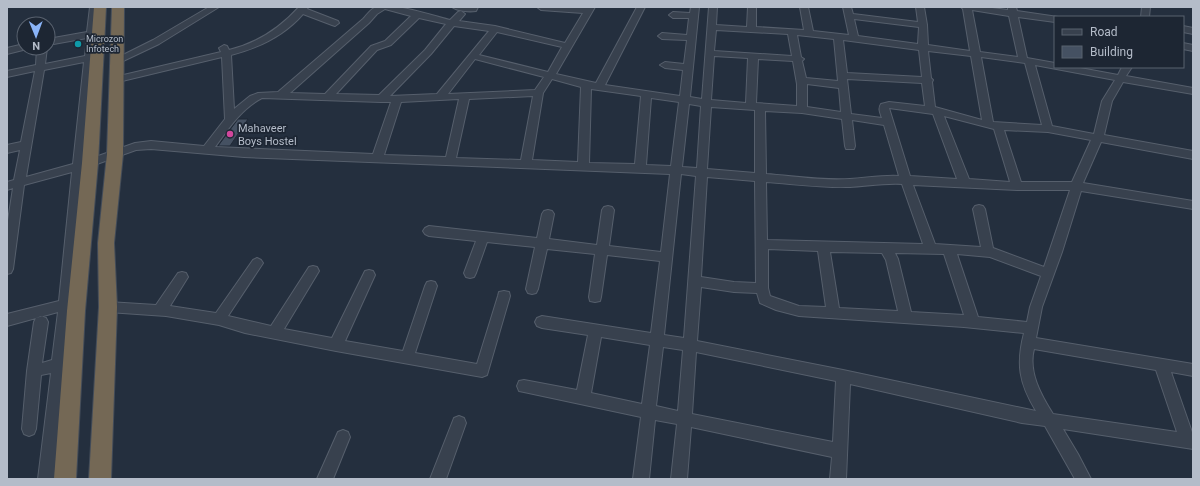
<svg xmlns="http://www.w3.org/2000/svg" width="1200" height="486" viewBox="0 0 1200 486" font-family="Roboto,sans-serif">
  <rect width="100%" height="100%" fill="#242f3e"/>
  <path fill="#455162" stroke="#1f2835" d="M238,119h10l-18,27h-12z"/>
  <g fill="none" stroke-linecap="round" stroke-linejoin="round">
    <g stroke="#565f6c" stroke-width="2">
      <g id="minor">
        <path d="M90,7h8l-2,24h5l1,2 -6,3 -12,125 51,-18 16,-2 53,5 21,-27 -3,-62 -104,25 -3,-1 -2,-2 2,-2 106,-25 -2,-4 5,-3 3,1 2,4c29,-7 51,-22 70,-43h9l-1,2 31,12 1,2 -4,3 -3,-1 -29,-11c-19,22 -45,34 -72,41l3,54 16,-13 8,-3 20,-1 85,-73c4,-4 8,-11 14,-12 18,-4 54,8 73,13l8,-8 3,-1 4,3 -6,7 36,5 70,17 18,-30 -42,-3 -4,-3 49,1 9,-1 -39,67 40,9 41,-76h8l-40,78 75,11 3,-26 -18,-2 -5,-3 5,-3 19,2 3,-24 -25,-1 -4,-3 4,-3 25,2 2,-17h-16l-4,-3 4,-3 17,1 1,-6h8l-9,90 12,2 7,-92h8l-1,18 31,2 1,-20h8v20l48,3 -4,-23h8l5,24 36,4 -6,-28h8l2,7 65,8 -2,-15h8l3,18 1,20 42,6 -7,-42 -2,-2h23l24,3v-3h8l1,4 41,6h-3v5l-37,-5 9,41 28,5v4h20l43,8 4,-8h10l-6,9 67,12v6l-70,-12 -11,19 -8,34 89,16v8l-92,-17 -18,41 110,18v8l-112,-18 -19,61 -20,55 -6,31 157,26v12l-22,-4 22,63v14l-130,-20 15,25 13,25h-16l-30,-53 -23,-3 -172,-39 -4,95h-16l2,-22 -141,-30 -4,52h-16l6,-55 -22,-4 -6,59h-16l8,-62 -117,-25 -5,-1 -2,-5 2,-5 5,-1 53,10 11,-55 -46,-7 -5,-2 -2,-4 2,-4 5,-2 109,17 9,-72 -53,-6 -6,42 -1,4 -5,1 -5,-1 -1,-4 6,-43 -48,-5 -9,40 -2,4 -4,1 -4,-1 -2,-4 9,-42 -48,-5 -11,31 -2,4 -4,1 -4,-1 -2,-4 12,-32 -47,-5 -4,-2 -2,-3 2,-3 4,-2 108,12 5,-24 2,-3 4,-1 4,1 2,3 -5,25 48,6 5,-35 2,-3 4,-1 4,1 2,3 -5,36 52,6 9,-78 -426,-17 -93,-8 -15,1 -53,19 -11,135 -18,175h-16l13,-106 -10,2 -5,54 -2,5 -5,2 -5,-2 -2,-5 5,-58 7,-49 2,-4 5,-2 5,2 2,4 -6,41 10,-3 6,-48 -51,14v-12l52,-13 13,-129 -48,13 -11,84 -2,4 -4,1v-47l6,-39 -6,2v-8l7,-2 6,-30 -13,3v-8l14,-3 14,-71 -28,6v-6l29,-6 1,-17h10l-2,16 40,-8 2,-18 -39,7v-6l39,-7zM385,9l26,7 -26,25 -14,5 -46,48 -35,-1 79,-70 8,-9zM972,10l37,6 9,41 -38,-5zM419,18l27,6 -21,26 -46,45 -43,-1 41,-44 14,-5zM854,19l65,8 -1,17 -60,-8zM454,26l35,5 -52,63 -47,2 41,-42zM716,30l72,4 4,22 -78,-5zM497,32l65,15 -14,25 -69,-17zM797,35l37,4 4,42 -32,-3 -4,-17 2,-2 -3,-2zM843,40l76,10 3,27 -75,-4zM928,51l43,5 11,64 -47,-13 -3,-25 1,-2 -2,-2zM714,56l34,2 -2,45 -35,-3zM981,57l44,6 17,62 -49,-3zM475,59l69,18 -9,13 -87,4zM758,59l35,2 4,23v22l-41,-3zM84,62l-11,102 -47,13 18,-107zM1035,65l80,15 -13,21 -8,33 -42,-8zM552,79l29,8 -3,75 -46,-2 11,-67zM847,79l75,4 3,23 -36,-4 -8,2c-3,5 -1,8 1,14l-31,-4zM807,84l32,4 2,24 -34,-5zM591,89l50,7 -6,68 -46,-1zM533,96l-12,64 -65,-2 13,-59zM262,98l119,4h10l-18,52 -158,-7c13,-18 27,-39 47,-49zM651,98l28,4 -8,64 -25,-1zM459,99l-13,58 -62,-2 17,-53zM689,104l12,2 -4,62 -15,-1zM711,107l44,3v63l-48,-4zM889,108l44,6 24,65 -47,-3zM765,111l37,2 40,6 3,27 1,3h8l1,-3 -3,-26 32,5 15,51c-17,-1 -32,2 -49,3 -28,2 -56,-3 -84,-5zM944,116l50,13 16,53 -41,-3zM1004,130l44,2 43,8 -19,42h-51zM681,174l15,2 -12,162 -20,-3zM707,177l48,4 1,102 -22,-1 -33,-5zM766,182c28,2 56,6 84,5 18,-1 33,-4 52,-3l21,60 -156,-4zM913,185l104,5h53l-26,77 -51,-19 -8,-39 -2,-3 -4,-1 -4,1 -2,3 8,38 -46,-3zM768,249l50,2 8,56 -27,-1 -29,-10 -2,-8zM830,252l52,1 4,7 12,51 -59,-3zM895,253l49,1 20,61 -53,-3 -13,-53zM957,254l33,3 51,19 -11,31 -3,15 -49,-5zM701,287l33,5 23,1 3,10 16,7 23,6 165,11 60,6c-8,31 -5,50 12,78l-193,-41 -146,-29zM601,337l49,8 -8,59 -51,-11zM663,347l20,3 -5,61 -22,-5zM1034,349l122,21 21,62 -124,-18c-12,-19 -25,-42 -19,-65zM696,352l140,29 -3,61 -141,-28z"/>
        <path d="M209,7h10l-60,37 -38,18 -3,1 -5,-3 40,-20z"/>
        <path d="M452,7h26l-2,4c-7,1 -19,0 -24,-4z"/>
        <path d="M1142,7h8l-1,10h-8z"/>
        <path d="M1183,26l10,2v6l-10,-2z"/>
        <path d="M1183,43l10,2v6l-10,-2z"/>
        <path d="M24,44v4l3,1 -20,5v-6z"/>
        <path d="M257,258l4,2 2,3 -35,53 43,10 38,-59 4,-1 4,1 2,4 -35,58 48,9 33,-67 4,-1 4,1 2,4 -30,66 58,10 22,-65 2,-4 4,-1 4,1 2,4 -22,67 62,11 21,-68 1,-4 5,-1 5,1 1,4 -23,79 -5,2 -146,-26 -91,-18 -26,-8 -53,-9 -58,-4 -5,-1 -1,-4 1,-4 5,-1 48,3 22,-32 4,-1 4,1 2,4 -18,29 46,7 37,-53z"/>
        <path d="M459,416l5,2 2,5 -20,56h-16l24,-61z"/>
        <path d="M343,430l5,2 2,5 -17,42h-16l21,-47z"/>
      </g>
    </g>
    <g stroke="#434c59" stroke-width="2">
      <g id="highway">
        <path d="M94,7h12l-8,156 -13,148 -9,168h-22l13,-168 15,-148z"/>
        <path d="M112,7h12l-1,147 -9,89 3,64 -6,172h-22l10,-172 -1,-64 9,-89z"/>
      </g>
    </g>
    <use href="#minor" fill="#38414e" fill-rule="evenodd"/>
    <use href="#highway" fill="#746855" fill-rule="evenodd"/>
  </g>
  <circle fill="#0f9aa8" stroke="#1d2633" stroke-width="1.5" cx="78" cy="44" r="4"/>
  <circle fill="#d1479c" stroke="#1d2633" stroke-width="1.5" cx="230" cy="134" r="4"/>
  <g text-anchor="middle" stroke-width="3.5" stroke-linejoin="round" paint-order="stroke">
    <g font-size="9" fill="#b4bcc9" stroke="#1d2633" text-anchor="start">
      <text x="86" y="42">Microzon<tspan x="86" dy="10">Infotech</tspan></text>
    </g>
    <g font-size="11" fill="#b4bcc9" stroke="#1d2633" text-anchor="start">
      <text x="238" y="132">Mahaveer<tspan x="238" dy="13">Boys Hostel</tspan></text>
    </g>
  </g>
  <rect width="1200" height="486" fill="none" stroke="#b4bcc9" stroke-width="16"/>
  <rect x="1054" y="16" width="130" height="52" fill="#1d2633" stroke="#59626f"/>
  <rect x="1062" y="29" width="20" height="6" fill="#38414e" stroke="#59626f"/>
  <text x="1090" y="36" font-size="12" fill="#b4bcc9">Road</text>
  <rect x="1062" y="46" width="20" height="12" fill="#455162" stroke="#59626f"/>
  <text x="1090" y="56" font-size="12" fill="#b4bcc9">Building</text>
  <g transform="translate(36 36) rotate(179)"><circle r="19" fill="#1d2633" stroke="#59626f"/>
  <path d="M0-3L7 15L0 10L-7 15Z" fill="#8ab4f8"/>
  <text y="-6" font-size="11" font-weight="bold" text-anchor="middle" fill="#b4bcc9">N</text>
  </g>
</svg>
